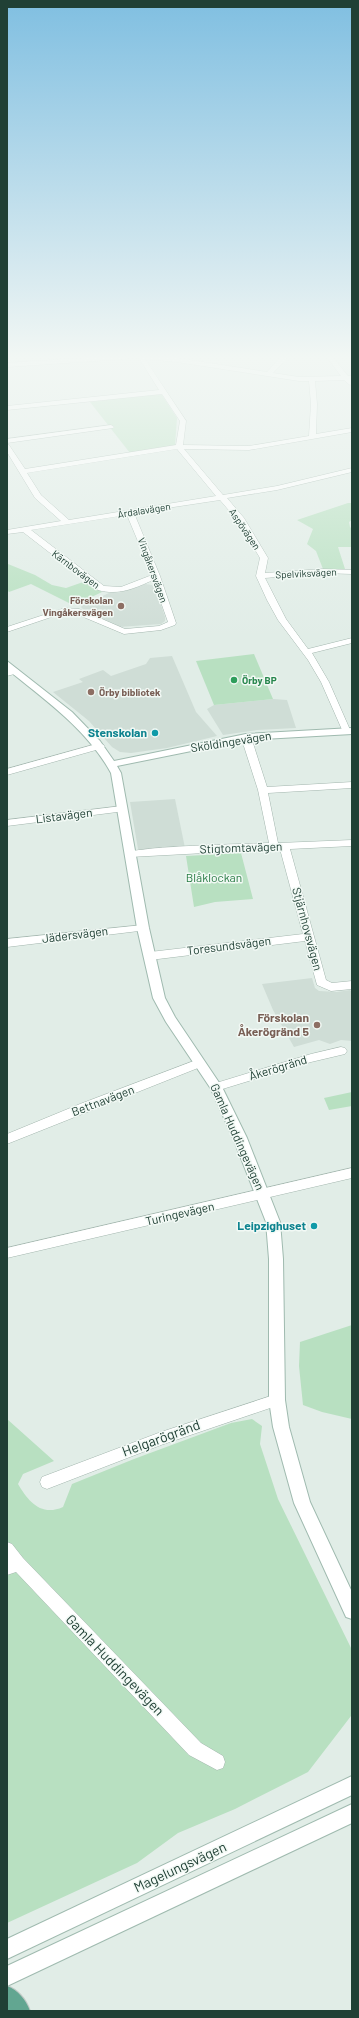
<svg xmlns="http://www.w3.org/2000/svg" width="359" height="2018" viewBox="0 0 359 2018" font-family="Barlow,sans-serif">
  <rect width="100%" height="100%" fill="#e1ede7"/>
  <g fill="#cfddd6">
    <path d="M145,584l7,1 5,8 8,24v4l-4,3 -42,3 -35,-17 -3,-3 2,-2 26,-12h9z"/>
    <path d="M172,656l24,56 21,24 -50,12 -36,5 -11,-1 -8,-5 -23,-26 -36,-29 30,-10 -4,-3 24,-9 8,6 35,-12 4,-6z"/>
    <path d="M273,699l14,1 9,28 -39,2 -34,5 -16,-26 7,-4z"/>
    <path d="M175,799l10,49 -44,3 -3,-2 -8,-47z"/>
    <path d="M312,978l3,10 4,3 18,1 13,-2 2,3v48l-11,-1 -11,4 -11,-4 -25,7 -21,-37 -11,-26z"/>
  </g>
  <g fill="#b8e0c1">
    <path d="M156,394l6,1 15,23 -2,28 -45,7 -40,-51z"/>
    <path d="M348,503h4v17l-3,2 1,5 2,2v18h-14l7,22h-22l-7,-18 -9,-7 6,-15 -16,-9z"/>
    <path d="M8,564l27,11 17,10 14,3 20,-7 16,11 -25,12h-6l-40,-20 -22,8 -2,-2z"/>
    <path d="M254,654l19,45 -59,6 -18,-44z"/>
    <path d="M241,853l12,46 -38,3 -21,5 -8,-51z"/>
    <path d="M352,1092v14l-23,4 -5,-12z"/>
    <path d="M352,1325v94l-30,-7 -19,-7 -4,-39 1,-24z"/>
    <path d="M7,1419l47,42 -31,13 -5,10c10,17 23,33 45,23l9,-23 62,-25 97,-36 21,-4 10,7 -2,18 18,55 74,151 -1,66 -43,56 -73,37 -57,24 -41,30 -130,60z"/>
  </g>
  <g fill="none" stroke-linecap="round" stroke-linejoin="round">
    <g stroke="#a3b6ae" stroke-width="1">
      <g id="street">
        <path d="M132,355l45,3 90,14 16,-17h7l-17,18 26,4 42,-1 -16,-21h6l17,21h4v8l-2,1 -6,-5 -29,1 2,23 -1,30 36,-6v4l-103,18 -65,-1 39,46 54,-9 75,-18v4l-75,18 -50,8 17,20 24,40 -3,15 58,-4 29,1v4l-29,-1 -58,5 21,41 22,30 44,-11v5l-40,10 17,29 22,50 -1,2h-6l-1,-2 -22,-50 -13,-22 -30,-40 -11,-20 -11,-24 4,-18 -22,-37 -18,-21 -86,13 26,63 16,47 -1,2 -14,5 -37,4 -50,-21 -8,-1 -59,20v-5l58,-19 14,1 46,20 34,-3 9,-4 -15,-42c-18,8 -34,16 -55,10l-75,-58 -16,2v-4l54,-9 -26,-23 -28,-46v-8l2,1 16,24 151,-24 4,-24 -18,-27 -155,16v-4l152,-16 -20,-32 -132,9v-4zM145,359l32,3 122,19h10l2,23 -2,32 -60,10 -66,-1 3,-24zM177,449l39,47 -147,24 -28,-25 -14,-22zM127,515l25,60 -31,12 -17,-1 -73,-56z"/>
        <path d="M111,425l3,2 -1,1 -106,15v-4z"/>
        <path d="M15,668l4,3 -1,2 -11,3v-6z"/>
        <path d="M246,734l5,3 16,50 85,-5v6l-84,5 10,50 74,-3v6l-62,3 36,131 6,3 20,-2v8l-21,2 -14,-6 -12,-44 -155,19 -5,-4 5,-4 153,-18 -23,-85 -150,8 -5,-3c6,-8 125,-10 144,-11l-11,-53 -17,-53z"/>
        <path d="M100,743l5,3 -2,2 -96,27v-6z"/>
        <path d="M122,806l5,3 -2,2 -118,15v-6z"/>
        <path d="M143,925l5,3 -1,2 -140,17v-8z"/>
        <path d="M341,1047l4,1 2,3 -2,3 -34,8 -95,29 -4,-1 -2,-3 2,-3 4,-1 95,-29z"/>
        <path d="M199,1059l4,1 2,3 -2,3 -196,78v-10l73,-30z"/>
        <path d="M352,1168v10l-345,80v-10z"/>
        <path d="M277,1394l5,2 2,4 -2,4 -121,41 -114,44 -5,-2 -2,-5 2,-5 119,-45z"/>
        <path d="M7,1542l5,2 11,14 178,185 22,13 2,6 -2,6 -6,2 -28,-15 -173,-183 -9,3z"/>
      </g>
    </g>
    <g stroke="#9fbaaf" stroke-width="2">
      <g id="secondary">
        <path d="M7,661l65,51 28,29 14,20 132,-27 106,-6v6l-106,6 -129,26 4,7 28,155 16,70 10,19 47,70 25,51 33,84 3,37 2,141 4,27 21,75 42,90v27l-6,-2 -52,-114 -21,-76 -4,-27v-141l-3,-37 -33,-84 -22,-49 -45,-67 -13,-24 -16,-70 -26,-155c-24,-44 -66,-73 -104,-104z"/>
        <path d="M352,1776v19l-345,164v-20z"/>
        <path d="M352,1804v19l-345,163v-20z"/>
      </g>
    </g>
    <g stroke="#c1cac6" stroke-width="2">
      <path id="primary" d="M7,1986c11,4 19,14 23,25h-23z"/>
    </g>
    <use href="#street" fill="#fff" fill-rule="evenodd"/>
    <use href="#secondary" fill="#fff" fill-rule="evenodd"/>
    <use href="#primary" fill="#62a691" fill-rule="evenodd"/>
  </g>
  <linearGradient id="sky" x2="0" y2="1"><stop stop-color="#80bfe1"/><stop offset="0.56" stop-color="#f2f7f4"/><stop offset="1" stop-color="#f2f7f4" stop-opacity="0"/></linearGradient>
  <rect width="359" height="638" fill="url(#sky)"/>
  <g fill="#8d6e63" stroke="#f2f9f5" stroke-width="1.5">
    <circle cx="121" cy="606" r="4"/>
    <circle cx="91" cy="692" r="4"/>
    <circle cx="317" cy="1025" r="4"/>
  </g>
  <circle fill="#2e9e5b" stroke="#f2f9f5" stroke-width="1.5" cx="234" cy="680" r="4"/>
  <g fill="#0f9aa8" stroke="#f2f9f5" stroke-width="1.5">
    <circle cx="155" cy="733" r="4"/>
    <circle cx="314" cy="1226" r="4"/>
  </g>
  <g text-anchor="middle" stroke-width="3" stroke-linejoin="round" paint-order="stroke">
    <g font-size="10" fill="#204035" stroke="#f2f9f5">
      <text transform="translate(144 510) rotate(-9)" y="4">Årdalavägen</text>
      <text transform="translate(245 529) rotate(56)" y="4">Aspövägen</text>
      <text transform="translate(76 569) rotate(37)" y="4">Kärnbovägen</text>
      <text transform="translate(153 570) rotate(70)" y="4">Vingåkersvägen</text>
      <text transform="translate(306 573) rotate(-3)" y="4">Spelviksvägen</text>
    </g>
    <g font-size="10" font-weight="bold" fill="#785e54" stroke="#f2f9f5" text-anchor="end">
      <text x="113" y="604">Förskolan<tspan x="113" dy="12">Vingåkersvägen</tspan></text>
      <text x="99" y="696" text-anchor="start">Örby bibliotek</text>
    </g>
    <g font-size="10" font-weight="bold" fill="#27864d" stroke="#f2f9f5" text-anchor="start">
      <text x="242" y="684">Örby BP</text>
    </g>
    <g font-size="12" font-weight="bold" fill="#0d838f" stroke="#f2f9f5" text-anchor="end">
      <text x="147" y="737">Stenskolan</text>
      <text x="306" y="1230">Leipzighuset</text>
    </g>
    <g font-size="12" fill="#204035" stroke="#f2f9f5">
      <text transform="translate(231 742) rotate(-9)" y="4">Sköldingevägen</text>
      <text transform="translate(64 816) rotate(-7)" y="4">Listavägen</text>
      <text transform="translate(241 848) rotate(-2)" y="4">Stigtomtavägen</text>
      <text transform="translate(307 929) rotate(75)" y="4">Stjärnhovsvägen</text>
      <text transform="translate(75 935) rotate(-7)" y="4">Jädersvägen</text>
      <text transform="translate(229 946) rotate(-7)" y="4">Toresundsvägen</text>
      <text transform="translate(278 1068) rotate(-17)" y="4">Åkerögränd</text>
      <text transform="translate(103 1101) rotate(-21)" y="4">Bettnavägen</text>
      <text transform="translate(237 1137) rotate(66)" y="4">Gamla Huddingevägen</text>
      <text transform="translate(180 1214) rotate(-13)" y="4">Turingevägen</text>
    </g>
    <g font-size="12" fill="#267a42" stroke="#f2f9f5">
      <text x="214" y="882">Blåklockan</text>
    </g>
    <g font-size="12" font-weight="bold" fill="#785e54" stroke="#f2f9f5" text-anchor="end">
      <text x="309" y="1022">Förskolan<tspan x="309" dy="14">Åkerögränd 5</tspan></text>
    </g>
    <g font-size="14" fill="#204035" stroke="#f2f9f5">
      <text transform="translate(161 1438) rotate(-20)" y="5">Helgarögränd</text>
      <text transform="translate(115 1665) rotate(46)" y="5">Gamla Huddingevägen</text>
      <text transform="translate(180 1867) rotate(-25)" y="5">Magelungsvägen</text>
    </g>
  </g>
  <rect width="359" height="2018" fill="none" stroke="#204035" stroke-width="16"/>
</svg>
